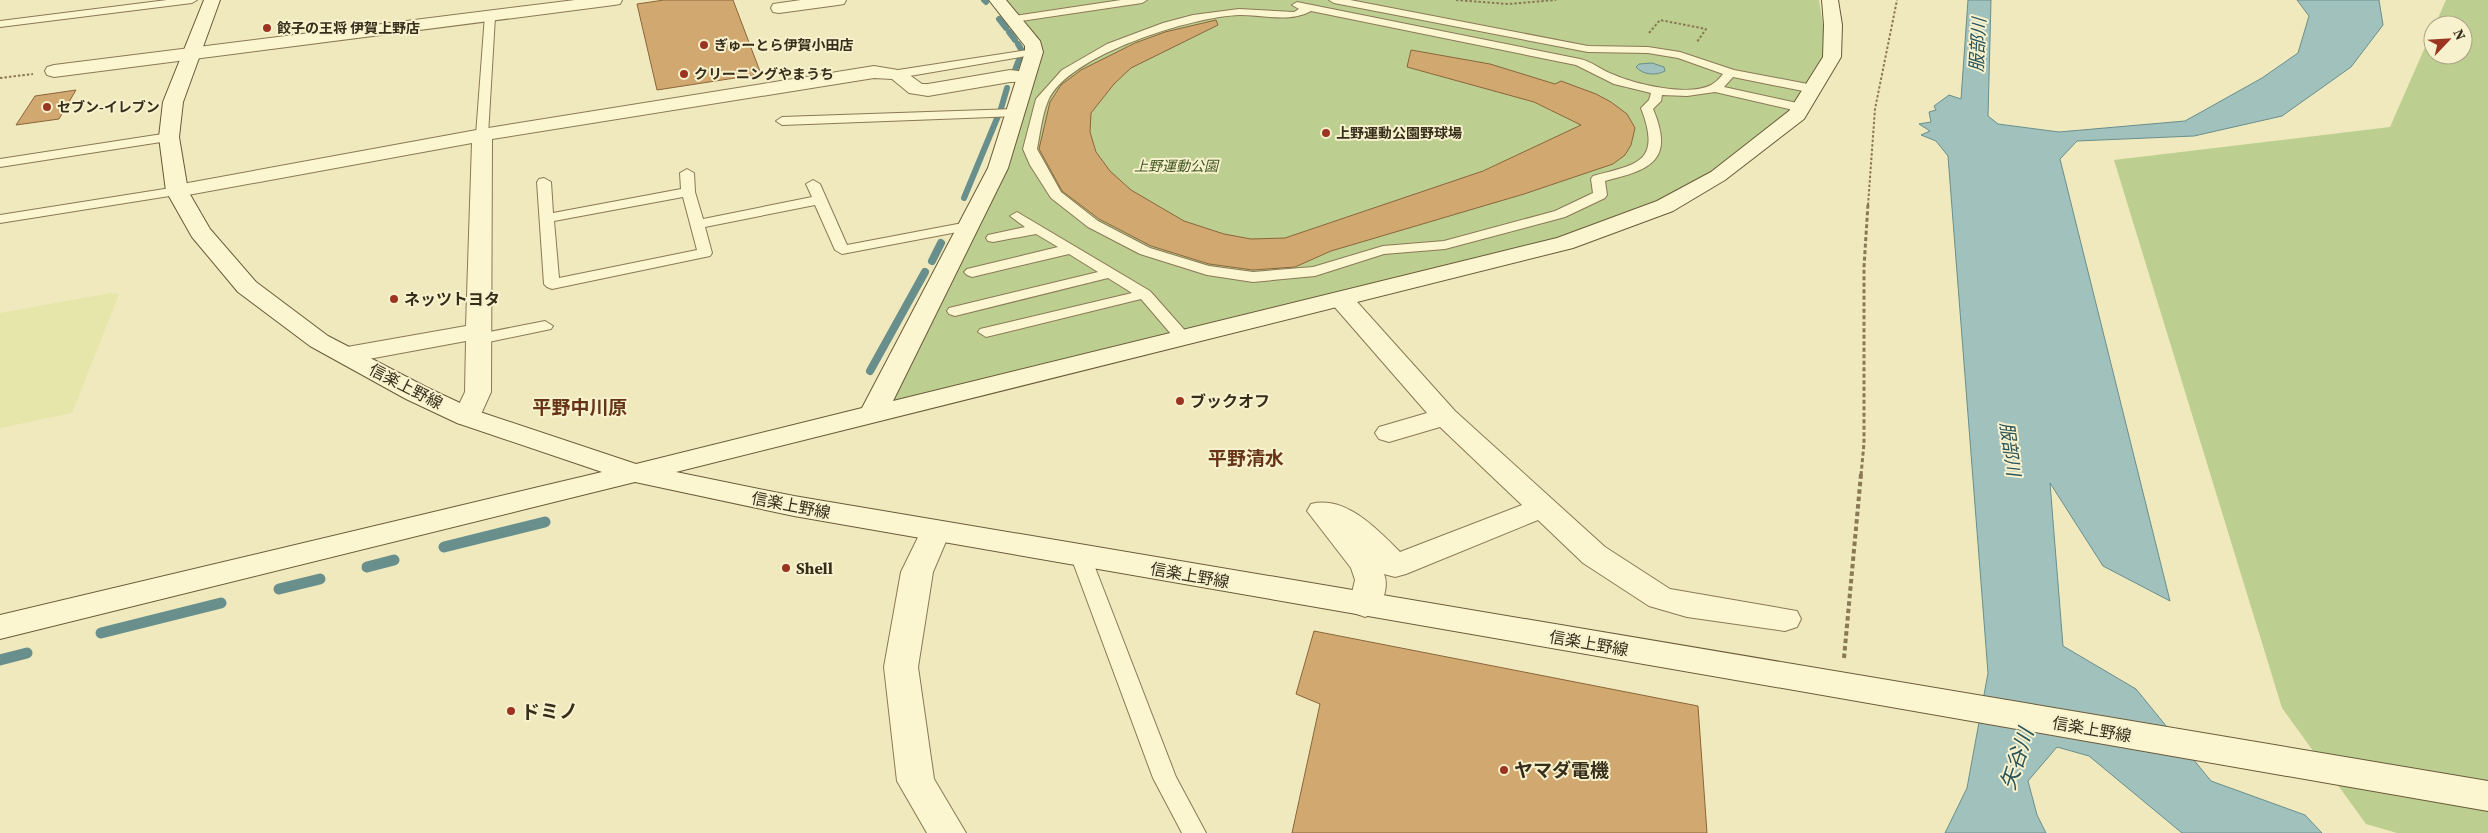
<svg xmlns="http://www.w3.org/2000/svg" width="2488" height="833" viewBox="0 0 2488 833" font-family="'Source Serif 4','Noto Sans JP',serif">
  <rect width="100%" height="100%" fill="#f0e9bd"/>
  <path fill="#e6e6aa" d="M111,293l8,1 -47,119 -72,15v-115z"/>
  <g fill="#bdce91">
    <path d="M1003,0h816l9,57 -34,58 -79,60 -53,30 -100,37 -684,169 122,-243 37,-116z"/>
    <path d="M2446,0h42v833h-91l-31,-9 -84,-116 -168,-548 276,-33 43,-98v26h30v-30h-28z"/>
  </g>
  <g fill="#a1c1bd" stroke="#688f8c">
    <path d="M1968,0h23l-3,116 10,8 61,8 126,-11 77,-43 36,-25 11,-37 -12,-16h82l4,25 -32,42 -69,49 -88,20 -117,5 -17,18 110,442 -67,-35 -53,-83 13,163 73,43 75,92 94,34 17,18h-140l-93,-77 -32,-9 -29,34 9,34 9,18h-101l22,-45 21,-115 -40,-517 -12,-15 -15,-6 9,-4 -11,-7 12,-2 -2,-10 7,-2 -2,-4 15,-11 12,4z"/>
    <path d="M1652,63l12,4 1,4c-9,5 -22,4 -29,-4l3,-3z"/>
  </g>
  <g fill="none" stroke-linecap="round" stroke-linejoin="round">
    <g stroke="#688f8c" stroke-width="6">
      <path d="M984,0l2,2"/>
      <path d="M999,19l7,9"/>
      <path d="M1009,32l6,8"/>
      <path d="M1018,44l4,7"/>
      <path d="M1013,75l7,-18"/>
      <path d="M1000,112l7,-24"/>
      <path d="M964,198l34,-82"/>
    </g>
    <g stroke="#688f8c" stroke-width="8">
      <path d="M932,261l9,-18"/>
      <path d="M870,371l55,-99"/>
    </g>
    <g stroke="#688f8c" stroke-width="11">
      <path d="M444,547l101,-25"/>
      <path d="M367,567l27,-7"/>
      <path d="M279,589l41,-10"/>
      <path d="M101,633l120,-30"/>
      <path d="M0,660l27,-7"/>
    </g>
  </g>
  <g fill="#d1a870" stroke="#89663a">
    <path d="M664,0h69l28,74 -104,16 -20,-86z"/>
    <path d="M1216,20l2,5 -87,43 -17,16 -23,29 -1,19 6,20 14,19 21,19 53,31 40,13 27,5 34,-1 198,-67 98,-46 -47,-23 -127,-35 4,-17 79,14 65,20 6,-3 35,13 15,8 16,12 8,14 -4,17 -6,10 -12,9 -89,30 -193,57 -36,16 -42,3 -44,-6 -58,-18 -52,-27 -37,-28 -23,-42 11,-47 11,-17 20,-15 54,-27 30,-11z"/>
    <path d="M76,90l-17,29 -43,6 19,-29z"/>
    <path d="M1314,631l384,75 9,127h-415l28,-129 -24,-10z"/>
  </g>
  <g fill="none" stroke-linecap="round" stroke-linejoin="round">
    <g stroke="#897955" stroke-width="2">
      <g id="lane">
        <path d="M167,0h30l-5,3 -192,24v-6z"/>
        <path d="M1121,0h26l-5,3 -128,19 -5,-3 5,-3z"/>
        <path d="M1329,0h21l238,46 60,1 32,5 54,18 79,15 6,4 -6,4 -80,-16 -9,10 82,18 2,3 -6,4 -87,-20 -28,4 -25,-1 -1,6 -8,8c22,52 -3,61 -48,72l2,14 -2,3 -40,19 -120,32 -61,5 -69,22 -62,6 -46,-7 -67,-21 -52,-27 -37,-29 -21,-33 -7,-16 13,-50 26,-29 45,-26 56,-21 30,-8 46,-6 55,3 5,-3 -7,-4 5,-3 283,57c11,2 21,11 32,15 22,10 76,23 99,11 5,-3 9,-7 12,-11l-45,-16 -30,-5 -60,-1 -254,-49zM1311,11l265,54 38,19 37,9 -2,7 -8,8c21,55 -4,56 -48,68l-2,3 2,14 -38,18 -111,30 -61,5 -70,21 -60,5 -44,-6 -59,-18 -52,-27 -37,-29 -24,-43c3,-15 5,-34 11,-48 19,-46 146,-85 192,-86 24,0 49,8 71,-4z"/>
        <path d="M507,9l5,3 -1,2 -16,3 -7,118 -6,4 -6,-4 9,-120 1,-2z"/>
        <path d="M1034,49l4,1v4l-140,24 -6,-4 6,-4z"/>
        <path d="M1015,109l4,1 2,3 -2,3 -237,9 -6,-4 6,-4z"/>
        <path d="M169,133l6,4 -1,3 -174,27v-8z"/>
        <path d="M687,169l7,4 1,19 8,27 109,-22 -6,-13 7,-4 7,4 27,61 121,-23 7,4 -7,4 -126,24 -7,-4 -20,-45 -110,22 7,26 -2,3 -158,33 -5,-2 -3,-3 -7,-102 2,-3 5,-1 7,4 2,31 128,-24 -1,-16zM683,197l14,53 -138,28 -5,-57z"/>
        <path d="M177,187l7,4 -2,3 -182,29v-8z"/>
        <path d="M1017,212l133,79 39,44 2,3 -2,3h-12l-36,-42 -155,38 -8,-5 2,-3 152,-36 -24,-15 -153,38 -6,-2 -2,-3 2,-3 149,-36 -29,-18 -97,23 -5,-2 -3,-3 3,-3 91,-22 -22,-13 -43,8 -5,-1 -2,-3 2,-3 37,-8 -15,-11z"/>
        <path d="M545,321l8,5 -2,3 -72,15 -8,-5 8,-5z"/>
        <path d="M1081,550l7,2 3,5 85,220 30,56h-24l-29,-55 -82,-221 3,-5z"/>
      </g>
    </g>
    <g stroke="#897955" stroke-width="2">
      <g id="street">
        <path d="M575,0h47l-2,4 -6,1 -560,72 -7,-2 -2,-4 2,-4 7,-2z"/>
        <path d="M801,0h45l-2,4 -6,1 -59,8 -6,-1 -2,-4 2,-4z"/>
        <path d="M874,66l30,5 18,13h6l82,-14 23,3 2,4 -2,4 -23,1 -82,14 -19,-3 -17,-14 -18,-1 -382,61 -1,253 -14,31 -10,2 -10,-2 -4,-6 12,-25 1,-51 -119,22 -9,-3 -4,-5 4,-5 9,-3 119,-21 6,-183 -295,54 -8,-1 -3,-5 3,-5 8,-1 305,-56z"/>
        <path d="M1341,292l9,2 105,117 150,136 65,42 127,22 4,8 -4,8 -12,4 -98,-14 -38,-11 -66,-43 -45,-43 -132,54 -11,3 -11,-3c5,11 -1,29 -8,39l-11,4 -11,-4 -5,-8 6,-25 -4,-12 -44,-57 4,-7c35,-9 67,26 89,48l122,-47 -82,-78 -51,15 -10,-3 -4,-6 4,-6 48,-14 -95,-109 -3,-5 3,-5z"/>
        <path d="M935,522l11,3 4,7 -17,40 -15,95 16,112 32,54h-39l-30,-52 -13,-114 17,-95 23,-47z"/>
      </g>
    </g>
    <g stroke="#6a5a39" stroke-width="2">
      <path id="secondary" d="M204,0h16l-37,102 -4,35 9,54 22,38 46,53 72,54 98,51 51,24 159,53 226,-56 126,-240 37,-116v-6l-36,-46h17l34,41 3,11 -35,116 -115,233 664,-163 100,-37 54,-29 78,-61 34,-54 1,-32 -2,-25h16l4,25 -1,32 -37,62 -79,61 -52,31 -100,37 -897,224 118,24 1694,285v30l-1694,-295 -159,-34 -635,157v-24l602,-143 -145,-49 -51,-24 -96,-53 -72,-54 -46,-55 -26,-46 -7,-54 4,-35z"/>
    </g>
    <g stroke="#897955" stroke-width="2" stroke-dasharray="2.5 2" stroke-linecap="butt">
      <path d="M1456,0l52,4 48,-4"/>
      <path d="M1649,33l11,-13 46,9 -9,13"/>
      <path d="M0,78l33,-4"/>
      <path d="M1868,205l7,-96 22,-109"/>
    </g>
    <path stroke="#897955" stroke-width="3" stroke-dasharray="4 2.5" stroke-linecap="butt" d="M1861,475l3,-32v-176l4,-63"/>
    <path stroke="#897955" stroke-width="4" stroke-dasharray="4.5 3" stroke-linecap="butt" d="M1844,658l17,-184"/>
    <use href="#lane" fill="#fbf5d0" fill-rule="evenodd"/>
    <use href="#street" fill="#fbf5d0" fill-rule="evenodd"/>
    <use href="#secondary" fill="#fbf5d0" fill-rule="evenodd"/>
  </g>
  <g fill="#9b3522" stroke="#f7f2cd" stroke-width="2">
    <circle cx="267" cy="28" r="5"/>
    <circle cx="704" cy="45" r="5"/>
    <circle cx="684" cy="74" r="5"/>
    <circle cx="47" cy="107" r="5"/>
    <circle cx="1326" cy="133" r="5"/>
    <circle cx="394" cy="299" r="5"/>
    <circle cx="1180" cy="401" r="5"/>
    <circle cx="786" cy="568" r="5"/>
    <circle cx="511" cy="711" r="5"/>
    <circle cx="1504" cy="770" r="5"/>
  </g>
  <g text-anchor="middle" stroke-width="4" stroke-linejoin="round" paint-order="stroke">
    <g font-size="14" font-weight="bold" fill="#372d1b" stroke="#f7f2cd" text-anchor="start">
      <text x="277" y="33">餃子の王将 伊賀上野店</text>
      <text x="714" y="50">ぎゅーとら伊賀小田店</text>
      <text x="694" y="79">クリーニングやまうち</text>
      <text x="57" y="112">セブン-イレブン</text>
      <text x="1336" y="138">上野運動公園野球場</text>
    </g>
    <g font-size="14" font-style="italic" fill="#3f5520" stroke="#f7f2cd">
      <text x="1176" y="171">上野運動公園</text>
    </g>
    <g font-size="16" font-weight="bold" fill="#372d1b" stroke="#f7f2cd" text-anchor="start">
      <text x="404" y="305">ネッツトヨタ</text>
      <text x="1190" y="407">ブックオフ</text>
      <text x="796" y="574">Shell</text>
    </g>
    <g font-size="16" fill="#372d1b" stroke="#f7f2cd">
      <text transform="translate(406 386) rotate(27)" y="6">信楽上野線</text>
      <text transform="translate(791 505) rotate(11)" y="6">信楽上野線</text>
      <text transform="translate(1190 575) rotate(10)" y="6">信楽上野線</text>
      <text transform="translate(1589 643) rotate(10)" y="6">信楽上野線</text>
      <text transform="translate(2092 729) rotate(10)" y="6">信楽上野線</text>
    </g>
    <g font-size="18" font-style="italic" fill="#295358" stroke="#f7f2cd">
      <text transform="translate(1978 45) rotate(-87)" y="6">服部川</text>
      <text transform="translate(2010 449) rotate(82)" y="6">服部川</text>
    </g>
    <g font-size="19" font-weight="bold" fill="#663518" stroke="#f7f2cd">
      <text x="580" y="414">平野中川原</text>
      <text x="1246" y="465">平野清水</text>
    </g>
    <g font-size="19" font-weight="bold" fill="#372d1b" stroke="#f7f2cd" text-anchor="start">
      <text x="521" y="718">ドミノ</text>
      <text x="1514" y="777">ヤマダ電機</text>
    </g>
    <g font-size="21" font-style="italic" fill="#295358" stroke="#f7f2cd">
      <text transform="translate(2017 759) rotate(-72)" y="7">矢谷川</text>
    </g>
  </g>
  <g transform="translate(2448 40) rotate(65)"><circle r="24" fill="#f7f2cd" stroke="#aaa386"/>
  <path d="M0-4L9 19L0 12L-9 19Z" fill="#9b3522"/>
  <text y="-8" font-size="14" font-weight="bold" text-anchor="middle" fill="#372d1b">N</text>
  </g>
</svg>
